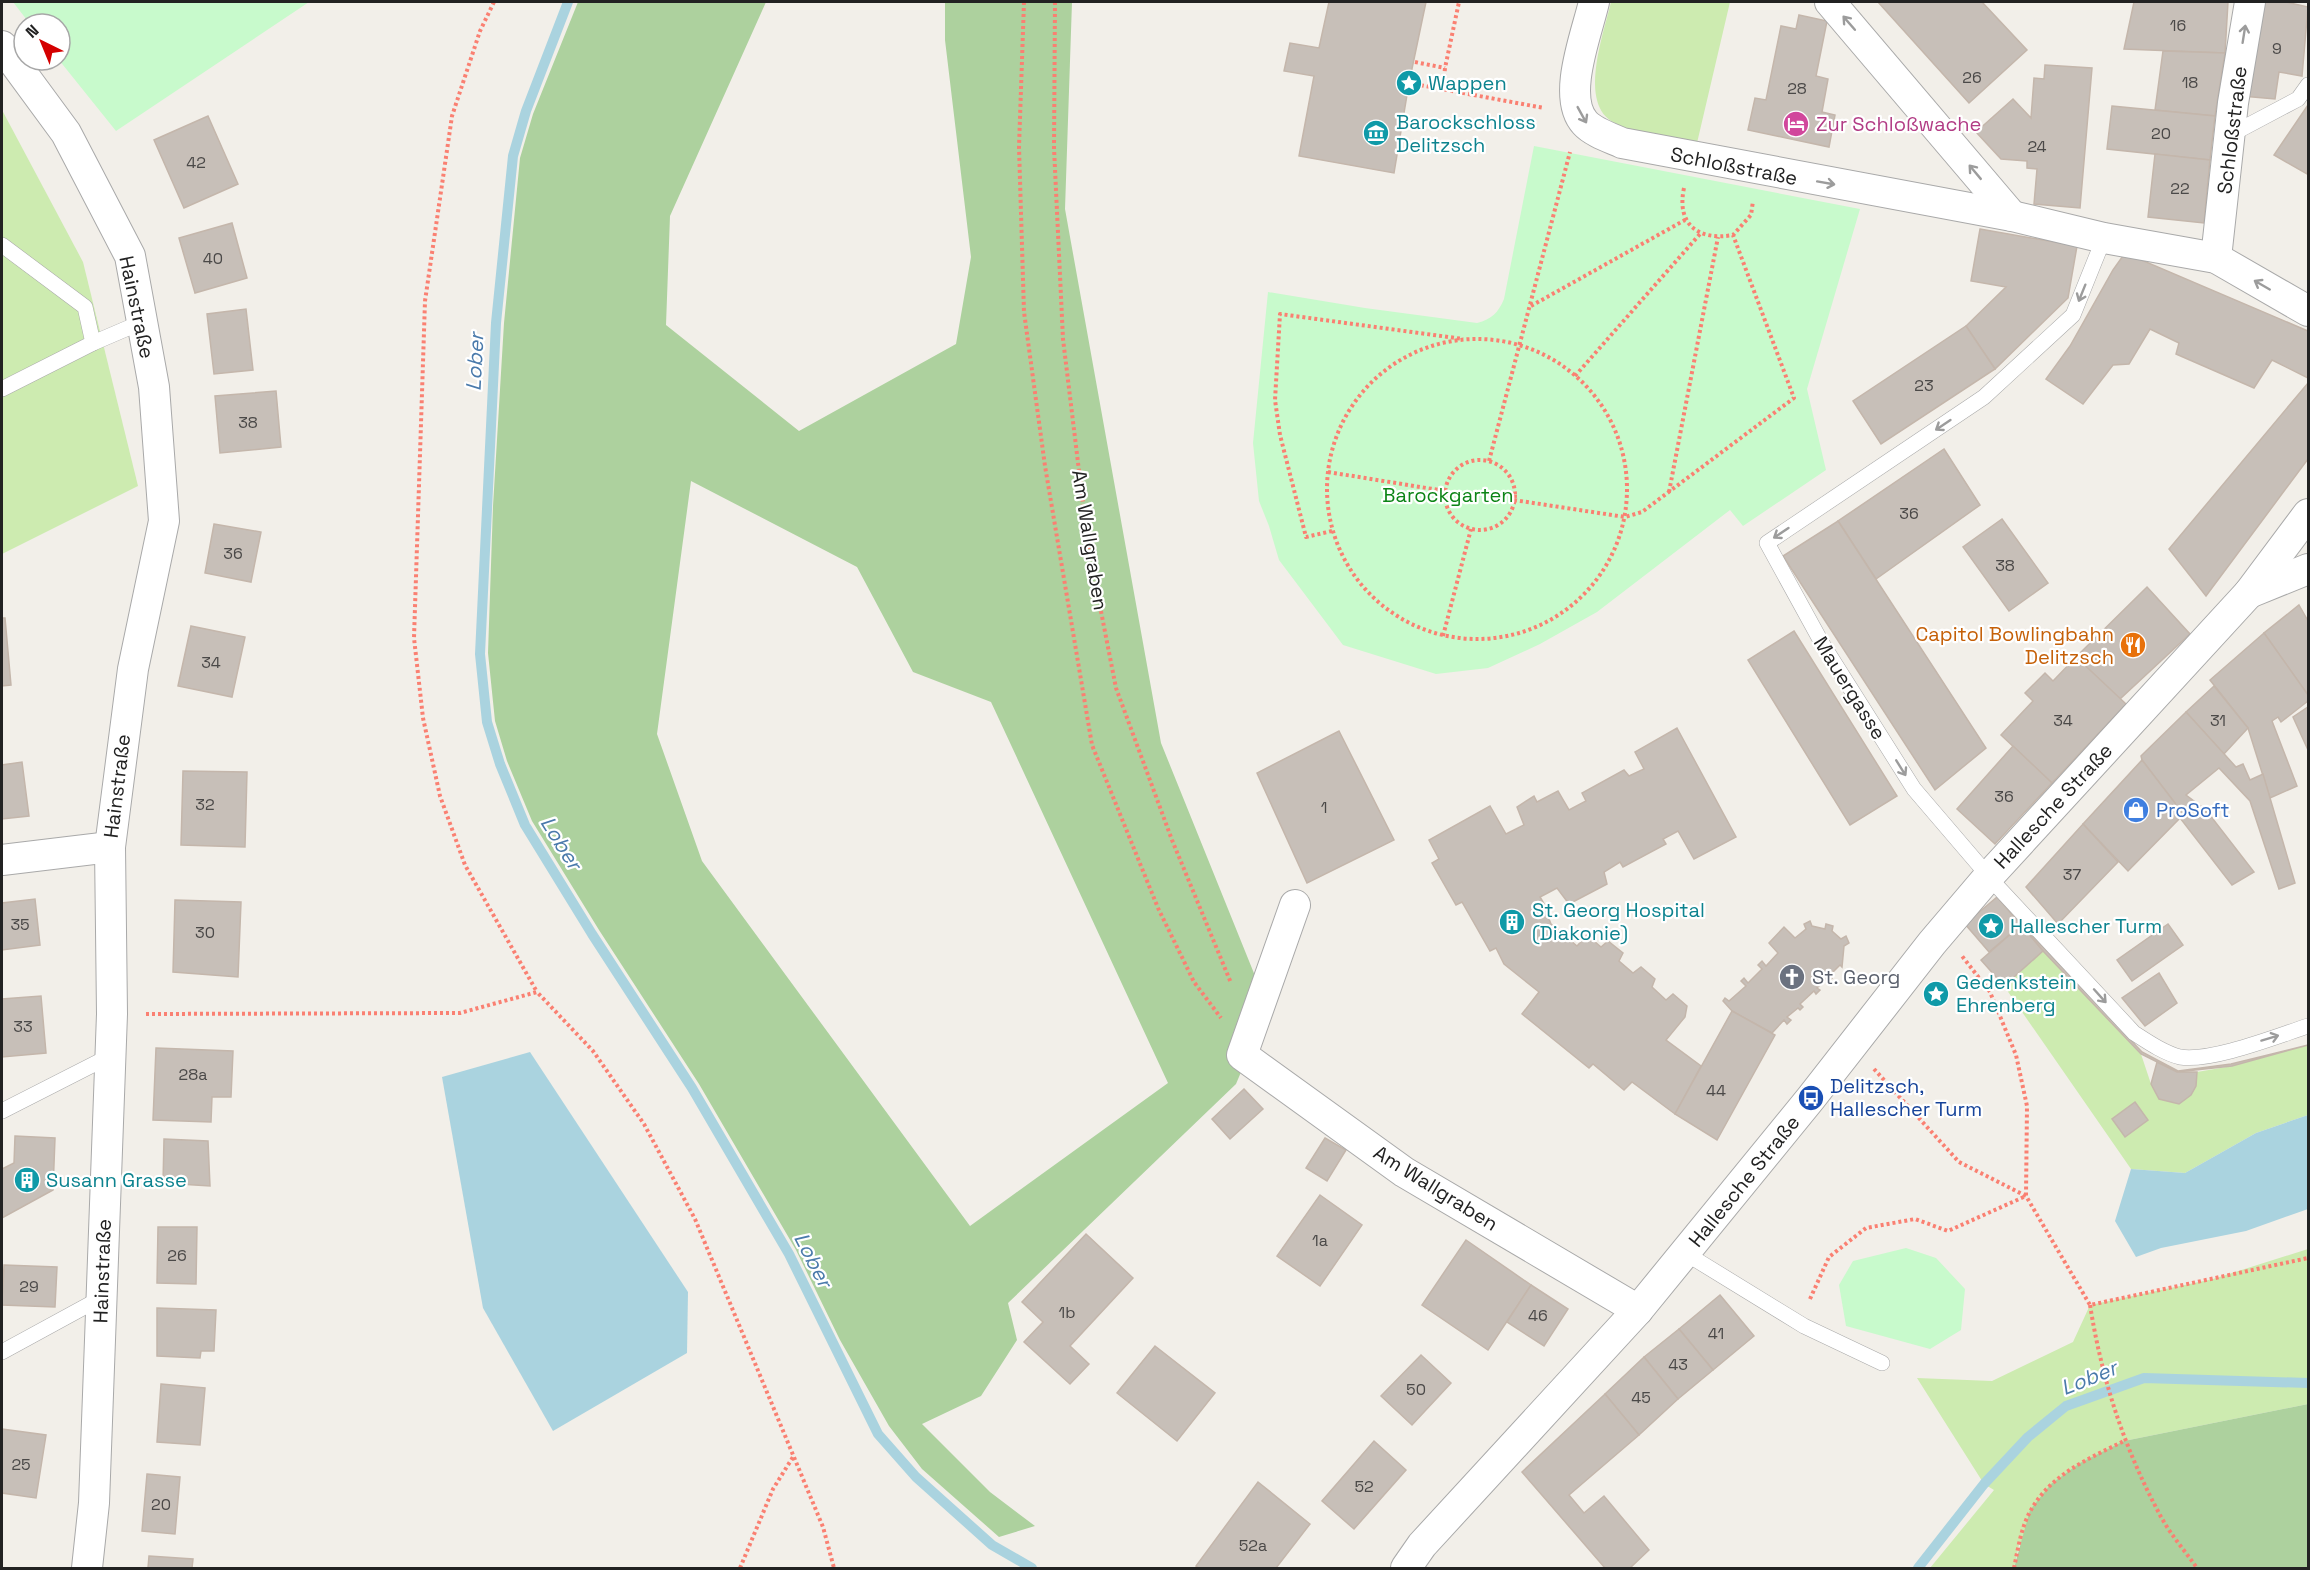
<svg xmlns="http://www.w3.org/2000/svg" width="2310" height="1570" viewBox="0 0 2310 1570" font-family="'Space Grotesk',sans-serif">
  <rect width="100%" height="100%" fill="#f2efe9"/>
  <g fill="#cdebb0">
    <path d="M1611,2h119l-33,141c-27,-5 -58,-7 -82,-20 -38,-18 -11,-90 -4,-121z"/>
    <path d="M2,110l81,152 55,224 -136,68z"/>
    <path d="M2043,951l98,103 10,30 8,15 20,5c13,-10 16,-16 18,-32l35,-6 76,-21v70l-52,18 -71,40 -54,-4 -127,-183z"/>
    <path d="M2308,1249v155l-184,37 -105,104 -5,23h-84l64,-78 -10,-6 -67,-106 75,3 81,-39 17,-37 123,-26z"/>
  </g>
  <g fill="#add19e" fill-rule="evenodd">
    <path d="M578,2h188l-96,214 -4,109 133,106 157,-87 15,-87 -26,-217v-38h127l-7,207 96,534 107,265 -32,76 -228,219 9,37 -36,56 -59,28 68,68 45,34 -36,11 -77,-68 -33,-43 -49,-86 -44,-90 -97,-166 -100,-154 -67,-109 -25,-60 -12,-40 -7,-68 5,-147 11,-183 16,-165 13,-44zM691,481l166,86 56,105 78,30 177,381 -198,143 -268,-365 -45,-127z"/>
    <path d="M2308,1404v164h-294l16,-58 21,-26 29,-21 44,-22z"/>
  </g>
  <g fill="#c8facc">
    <path d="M13,2h296l-193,129 -57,-71 1,-36h-30z"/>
    <path d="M1534,146l326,63 -53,180 19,81 -83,56 -13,-16 -133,102 -57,32 -52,24 -52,6 -93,-29 -64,-85 -10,-34 -10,-25 -6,-58 15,-151 97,16 112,15c15,-4 21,-10 27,-24z"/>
    <path d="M1906,1248l30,10 29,31 -4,41 -31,19 -84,-23 -7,-41 14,-24z"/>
  </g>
  <g fill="#aad3df">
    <path d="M530,1052l158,240 -1,61 -134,78 -70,-123 -41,-231z"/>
    <path d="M2308,1115v94l-62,22 -85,17 -25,9 -21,-36 16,-52 54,4 71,-40z"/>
  </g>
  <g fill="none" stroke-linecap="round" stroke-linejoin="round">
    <g stroke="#aad3df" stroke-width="10">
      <path d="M568,2l-42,109 -13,45 -17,167 -16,331 7,68 13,42 25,61 67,109 100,154 97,166 89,180 38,43 76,68 40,23"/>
      <path d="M1918,1568l66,-84 44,-47 38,-31 78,-28 164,5"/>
    </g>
  </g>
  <g fill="#c7bfb8" stroke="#c4b6ab" stroke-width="1.5">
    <path d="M1329,2h97l-17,81 -15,90 -95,-17 15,-80 -30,-5 6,-28 29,5z"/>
    <path d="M1878,2h104l45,48 -58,53z"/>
    <path d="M2134,2h94l-3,51 -101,-4z"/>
    <path d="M2256,2h30l22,5 -6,69 -23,-4 -4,27 -33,-3z"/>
    <path d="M1799,15l28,6 -11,55 12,3 -6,33 13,3 -6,32 -81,-17 7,-32 11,2 15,-74 15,3z"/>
    <path d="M2163,51l62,2 -10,63 -60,-6z"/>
    <path d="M2045,65l47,3 -12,140 -46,-4 3,-35 -10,-1v-7l-26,-2 -25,-27 37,-33 18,19 3,-40 10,1z"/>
    <path d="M2308,105v66l-1,3 -33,-19z"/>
    <path d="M2112,106l103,10 -5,44 -103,-11z"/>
    <path d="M208,116l30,68 -54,24 -30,-68z"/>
    <path d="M2155,154l55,6 -6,63 -56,-6z"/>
    <path d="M232,223l15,55 -52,15 -16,-55z"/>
    <path d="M1980,229l97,17 -9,52 -73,71 -29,-43 40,-39 -35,-6z"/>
    <path d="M2125,253l183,78v47l-36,-18 -18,28 -78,-34 3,-11 -29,-14 -21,35 -16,1 -30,39 -37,-25 24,-33 43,-76z"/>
    <path d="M246,309l7,61 -39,4 -7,-60z"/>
    <path d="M1966,326l29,43 -114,75 -28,-43z"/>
    <path d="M2308,383v76l-102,137 -37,-47z"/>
    <path d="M276,391l5,56 -61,6 -5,-57z"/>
    <path d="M1944,449l36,56 -104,74 -38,-58z"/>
    <path d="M2002,519l46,64 -39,28 -46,-64z"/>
    <path d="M1838,521l148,227 -51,42 -152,-234z"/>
    <path d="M214,524l47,8 -10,50 -46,-9z"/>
    <path d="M2147,587l43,47 -70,65 -44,-42z"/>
    <path d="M2299,605l9,16v74l-44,-62z"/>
    <path d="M2,618h3l6,67 -9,1z"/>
    <path d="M191,626l54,11 -13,60 -54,-11z"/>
    <path d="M1794,631l103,165 -47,29 -102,-165z"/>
    <path d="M2264,633l44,62v6l-27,21 -3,-5 -6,4 25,65 -27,12 -22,-70 -38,-48z"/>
    <path d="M2076,657l50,47 -74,79 -51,-48 32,-34 -8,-8 20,-20 8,8z"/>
    <path d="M2214,686l34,42 -24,26 -38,-42z"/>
    <path d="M2308,707v43l-15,-33z"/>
    <path d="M2186,712l50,55 7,-3 7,16 13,-6 32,109 -16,6 -29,-88 -31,-33 -33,27 20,15 48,62 -22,13 -52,-67 -5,-15 -33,-43 -1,-4z"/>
    <path d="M1677,728l59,109 -42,22 -16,-28 -15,8 3,5 -43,23 -3,-5 -16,10 3,12 -38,20 -12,-16 -17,9 12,20 -3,2 2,5 26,22 10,-11 14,12 7,-6 15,12 -4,8 14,12 8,-6 14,12 -3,8 14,13 7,-6 14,12 -2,11 -19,23 35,26 -26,48 -43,-32 -8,8 -31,-26 -4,4 -67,-54 17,-22 -35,-28 -8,-16 -6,3 -28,-49 -6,3 -24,-42 7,-4 -10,-19 61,-34 16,28 18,-9 -7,-18 17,-11 3,6 21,-11 11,19 17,-9 -4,-8 42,-23 5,6 15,-7 -9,-17z"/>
    <path d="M1339,731l55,109 -87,43 -50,-110z"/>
    <path d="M2013,746l39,37 -57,61 -38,-35z"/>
    <path d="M2142,760l33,43 5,15 -52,53 -45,-47z"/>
    <path d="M22,762l7,54 -27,3v-54z"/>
    <path d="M183,771l64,1 -2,75 -64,-2z"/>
    <path d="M2083,824l35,38 -60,62 -32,-37z"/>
    <path d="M1997,897l24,28 -32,27 -24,-28z"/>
    <path d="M35,899l5,46 -38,5v-47z"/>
    <path d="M175,900l66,2 -3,75 -65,-5z"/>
    <path d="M1810,921l2,5 13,3 1,-5 7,2 -1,5 9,8 5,-3 3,7 -5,3 -2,21 -2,-2 -11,11 3,2 -3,3 -3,-2 -9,9 3,2 -4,4 -2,-3 -14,13 3,3 -3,3 -2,-2 -11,9 4,3 -4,4 -3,-4 -12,13 -40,-22 -9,-10 2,-3 4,3 17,-15 -5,-5 3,-3 4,5 14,-14 -4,-4 4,-4 4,5 12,-13 -9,-10 15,-16 11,11 11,-9 -2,-5z"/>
    <path d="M2021,924l121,128 36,19 53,-7 77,-19 -76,21 -55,6 -36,-18 -98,-103z"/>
    <path d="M2168,924l15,21 -51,36 -15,-21z"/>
    <path d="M2021,925l22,26 -39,35 -23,-26z"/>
    <path d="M2159,973l18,30 -32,23 -23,-28z"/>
    <path d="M41,996l5,57 -44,4v-58z"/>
    <path d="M1732,1011l43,24 -58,105 -42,-26z"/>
    <path d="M156,1048l77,3 -2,46h-19l-1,25 -58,-2z"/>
    <path d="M2157,1062l20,10h20l-1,14 -5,9 -12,9 -20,-5 -8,-15z"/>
    <path d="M1244,1089l19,20 -33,30 -18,-20z"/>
    <path d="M2135,1102l13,18 -23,17 -13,-18z"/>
    <path d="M15,1136l40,2 -2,52 -51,28v-49l12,-6z"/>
    <path d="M1325,1138l21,12 -19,31 -21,-13z"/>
    <path d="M164,1139l44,2 2,45 -47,-3z"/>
    <path d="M1320,1195l42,30 -42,61 -43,-30z"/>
    <path d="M158,1227h39l-1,57 -39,-1z"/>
    <path d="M1086,1234l47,44 -63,68 19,18 -19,20 -46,-42 19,-20 -21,-20z"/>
    <path d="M1466,1240l65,45 -43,65 -66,-45z"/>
    <path d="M4,1265l53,2 -2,40 -53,-2z"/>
    <path d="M1531,1285l37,24 -24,37 -37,-24z"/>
    <path d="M1720,1295l34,41 -41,34 -34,-41z"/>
    <path d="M157,1308l59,2 -2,41h-13l-1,7 -43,-2z"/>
    <path d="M1679,1329l34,41 -35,29 -34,-42z"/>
    <path d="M1155,1346l60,47 -38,48 -60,-48z"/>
    <path d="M1421,1355l30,28 -39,42 -31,-29z"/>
    <path d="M1644,1357l34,42 -39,36 -34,-41z"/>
    <path d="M161,1384l44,4 -5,57 -43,-3z"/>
    <path d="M1605,1394l34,41 -70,60 15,18 20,-17 45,54 -19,18h-25l-83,-96z"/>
    <path d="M2,1429l44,6 -10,63 -34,-5z"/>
    <path d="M1374,1441l32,29 -52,59 -32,-28z"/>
    <path d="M147,1474l33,3 -5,57 -33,-3z"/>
    <path d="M1258,1482l52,42 -34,44h-77l-3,-2z"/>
    <path d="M149,1556l44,3 -1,9h-44z"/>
  </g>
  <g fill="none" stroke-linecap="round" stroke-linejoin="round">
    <g stroke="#a9a9a9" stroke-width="16">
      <g id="service">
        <path d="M2230,135l68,-36 10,-14"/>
        <path d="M2104,238l-31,77 -89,82 -217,146 56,102 91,144 83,97 137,147c14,9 30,20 46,24 32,5 97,-21 128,-31"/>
        <path d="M2,245l83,62 8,36"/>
        <path d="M2,389l91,-46 49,-21"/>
        <path d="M2,1111l108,-55"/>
        <path d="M1685,1253l119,73 78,37"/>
        <path d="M2,1352l99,-54"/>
      </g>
    </g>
    <g stroke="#a9a9a9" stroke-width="32">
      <g id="minor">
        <path d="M1594,2c-7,31 -33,95 -9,121 8,9 26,15 37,20l390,73 92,22 112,20 92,53"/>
        <path d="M1830,2l182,214"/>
        <path d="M2,46l64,87 64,123 24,131 10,134 -31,148 -23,178 2,167 -18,489 -7,65"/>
        <path d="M2216,258l17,-155 17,-101"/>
        <path d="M2249,593l59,-24"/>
        <path d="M2,860l108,-13"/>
        <path d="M1295,905l-53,150 162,117 234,138"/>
        <path d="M1406,1568l16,-23 216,-235 173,-212 121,-155 57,-67 260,-283 59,-79"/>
      </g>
    </g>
    <g stroke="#fa8072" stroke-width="4" stroke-dasharray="3 3" stroke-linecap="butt">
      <path d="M494,2l-14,29 -28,85 -27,185 -11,337 9,80 17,78 25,69 72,127"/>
      <path d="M1024,2l-5,145 5,165 21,154 47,279 66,163 36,74 27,36"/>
      <path d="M1055,2l-1,146 9,191 25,206 28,143 56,152 59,143"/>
      <path d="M1415,62l30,6"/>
      <path d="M1409,83l135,25"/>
      <path d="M1443,89l2,-21 14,-66"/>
      <path d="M1684,188c-8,37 15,53 49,47l18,-20 2,-14"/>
      <path d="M1531,306l154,-86"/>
      <circle cx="1477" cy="489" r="150"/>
      <path d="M1575,376l125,-142"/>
      <circle cx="1480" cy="495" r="35"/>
      <path d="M1489,461l81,-309"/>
      <path d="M1328,472l117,19"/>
      <path d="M1669,492l49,-255"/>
      <path d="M1514,500l111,17 17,-5 152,-114 -61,-163"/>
      <path d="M1332,531l-26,6 -26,-102 -5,-35 5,-86 183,25"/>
      <path d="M1443,636l28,-107"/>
      <path d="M146,1014l314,-1 77,-21 56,59 51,73 51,95 128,308 11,41"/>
      <path d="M1874,1069l85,93 67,34 64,109 218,-47"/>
      <path d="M1810,1299l19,-42 37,-29 49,-9 33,12 78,-35 1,-90 -11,-51 -26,-63 -28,-36"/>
      <path d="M2090,1305c12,75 34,143 70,210 10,19 25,36 37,53"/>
      <path d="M740,1568l33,-79 20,-32"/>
      <path d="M2014,1568c4,-19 7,-41 17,-58 20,-36 59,-52 93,-69"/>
    </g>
    <use href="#service" stroke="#fff" stroke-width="15"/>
    <use href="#minor" stroke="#fff" stroke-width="30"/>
  </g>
  <defs><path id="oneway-shaft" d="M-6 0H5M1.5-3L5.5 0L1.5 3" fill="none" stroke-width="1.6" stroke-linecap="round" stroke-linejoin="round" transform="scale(1.5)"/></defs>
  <g stroke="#9c9c9c">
    <use href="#oneway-shaft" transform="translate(1849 23) rotate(-131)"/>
    <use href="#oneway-shaft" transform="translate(2244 34) rotate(-81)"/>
    <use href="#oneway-shaft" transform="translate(1582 115) rotate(61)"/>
    <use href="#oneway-shaft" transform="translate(1975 172) rotate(-130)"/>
    <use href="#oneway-shaft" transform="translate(1826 183) rotate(10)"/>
    <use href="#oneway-shaft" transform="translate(2262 285) rotate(-150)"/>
    <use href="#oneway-shaft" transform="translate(2082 293) rotate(112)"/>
    <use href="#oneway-shaft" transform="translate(1943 425) rotate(146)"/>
    <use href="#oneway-shaft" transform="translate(1781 533) rotate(146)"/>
    <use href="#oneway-shaft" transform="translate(1901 768) rotate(58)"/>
    <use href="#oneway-shaft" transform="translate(2100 996) rotate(48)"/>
    <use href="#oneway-shaft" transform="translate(2270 1038) rotate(-17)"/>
  </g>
  <defs>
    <g id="sight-disc" transform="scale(1.35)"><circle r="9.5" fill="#0f9aa8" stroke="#fff"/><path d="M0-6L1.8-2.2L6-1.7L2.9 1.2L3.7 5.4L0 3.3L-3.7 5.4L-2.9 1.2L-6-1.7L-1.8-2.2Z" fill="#fff"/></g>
    <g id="hotel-disc" transform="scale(1.35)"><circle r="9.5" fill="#d1479c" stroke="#fff"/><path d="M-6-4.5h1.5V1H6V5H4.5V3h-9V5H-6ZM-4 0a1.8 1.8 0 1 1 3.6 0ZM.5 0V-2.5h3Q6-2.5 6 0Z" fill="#fff"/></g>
    <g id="museum-disc" transform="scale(1.35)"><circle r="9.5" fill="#0f9aa8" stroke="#fff"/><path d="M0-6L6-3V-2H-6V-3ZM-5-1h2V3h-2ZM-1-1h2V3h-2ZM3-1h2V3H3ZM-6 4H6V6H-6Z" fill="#fff"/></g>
    <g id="restaurant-disc" transform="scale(1.35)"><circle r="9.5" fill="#e8710a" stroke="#fff"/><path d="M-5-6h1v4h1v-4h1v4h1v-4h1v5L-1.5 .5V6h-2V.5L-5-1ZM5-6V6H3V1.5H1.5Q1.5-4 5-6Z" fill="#fff"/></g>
    <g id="shop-disc" transform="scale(1.35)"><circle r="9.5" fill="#3f7fe0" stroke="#fff"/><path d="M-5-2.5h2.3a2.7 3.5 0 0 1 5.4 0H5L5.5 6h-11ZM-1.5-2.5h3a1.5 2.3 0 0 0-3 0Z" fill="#fff"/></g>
    <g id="building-disc" transform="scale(1.35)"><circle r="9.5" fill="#0f9aa8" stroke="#fff"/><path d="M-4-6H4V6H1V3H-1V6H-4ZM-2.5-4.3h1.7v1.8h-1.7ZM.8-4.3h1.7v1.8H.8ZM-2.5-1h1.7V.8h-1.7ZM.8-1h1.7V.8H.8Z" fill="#fff"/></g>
    <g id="church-disc" transform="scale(1.35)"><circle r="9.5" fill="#6b7280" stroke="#fff"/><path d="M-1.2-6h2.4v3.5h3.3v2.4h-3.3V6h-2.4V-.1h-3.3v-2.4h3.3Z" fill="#fff"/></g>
    <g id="bus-disc" transform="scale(1.35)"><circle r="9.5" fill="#1a4fb4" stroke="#fff"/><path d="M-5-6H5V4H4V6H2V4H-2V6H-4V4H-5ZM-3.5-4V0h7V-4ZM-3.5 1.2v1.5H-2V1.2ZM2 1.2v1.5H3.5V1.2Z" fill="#fff"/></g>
  </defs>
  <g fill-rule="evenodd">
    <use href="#sight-disc" x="1409" y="83"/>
    <use href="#hotel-disc" x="1796" y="124"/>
    <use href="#museum-disc" x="1376" y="133"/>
    <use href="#restaurant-disc" x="2133" y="645"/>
    <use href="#shop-disc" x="2136" y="810"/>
    <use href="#building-disc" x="1512" y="922"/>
    <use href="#sight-disc" x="1991" y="926"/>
    <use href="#church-disc" x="1792" y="977"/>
    <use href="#sight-disc" x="1936" y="994"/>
    <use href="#bus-disc" x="1811" y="1098"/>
    <use href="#building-disc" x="27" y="1180"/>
  </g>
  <g text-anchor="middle" stroke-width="4.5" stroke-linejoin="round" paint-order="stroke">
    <g font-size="16" fill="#4b4948">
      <text x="2178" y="31">16</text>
      <text x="2277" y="54">9</text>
      <text x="1972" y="83">26</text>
      <text x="2190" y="88">18</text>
      <text x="1797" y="94">28</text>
      <text x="2161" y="139">20</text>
      <text x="2037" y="152">24</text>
      <text x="196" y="168">42</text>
      <text x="2180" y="194">22</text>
      <text x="213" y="264">40</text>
      <text x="1924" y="391">23</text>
      <text x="248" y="428">38</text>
      <text x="1909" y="519">36</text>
      <text x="233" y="559">36</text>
      <text x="2005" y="571">38</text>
      <text x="211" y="668">34</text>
      <text x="2063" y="726">34</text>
      <text x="2218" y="726">31</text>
      <text x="2004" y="802">36</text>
      <text x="205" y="810">32</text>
      <text x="1324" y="813">1</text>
      <text x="2072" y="880">37</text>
      <text x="20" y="930">35</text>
      <text x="205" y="938">30</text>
      <text x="23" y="1032">33</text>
      <text x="193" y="1080">28a</text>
      <text x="1716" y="1096">44</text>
      <text x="1320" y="1246">1a</text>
      <text x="177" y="1261">26</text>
      <text x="29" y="1292">29</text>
      <text x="1067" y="1318">1b</text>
      <text x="1538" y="1321">46</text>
      <text x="1716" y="1339">41</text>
      <text x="1678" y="1370">43</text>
      <text x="1416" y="1395">50</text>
      <text x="1641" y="1403">45</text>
      <text x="21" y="1470">25</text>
      <text x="1364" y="1492">52</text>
      <text x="161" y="1510">20</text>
      <text x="1253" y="1551">52a</text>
    </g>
    <g font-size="20" fill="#0d838f" stroke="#fff" text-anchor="start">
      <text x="1428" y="90">Wappen</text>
      <text x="1396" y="129">Barockschloss<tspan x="1396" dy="23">Delitzsch</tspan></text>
      <text x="1532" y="917">St. Georg Hospital<tspan x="1532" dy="23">(Diakonie)</tspan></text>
      <text x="2010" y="933">Hallescher Turm</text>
      <text x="1956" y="989">Gedenkstein<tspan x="1956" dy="23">Ehrenberg</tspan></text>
      <text x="46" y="1187">Susann Grasse</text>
    </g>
    <g font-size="20" fill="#b23c85" stroke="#fff" text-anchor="start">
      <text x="1816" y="131">Zur Schloßwache</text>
    </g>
    <g font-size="20" fill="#222" stroke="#fff">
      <text transform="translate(2232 130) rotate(-83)" y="7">Schloßstraße</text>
      <text transform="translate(1734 166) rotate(11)" y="7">Schloßstraße</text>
      <text transform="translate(137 307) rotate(78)" y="7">Hainstraße</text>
      <text transform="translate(1090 540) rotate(81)" y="7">Am Wallgraben</text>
      <text transform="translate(1850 688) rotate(58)" y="7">Mauergasse</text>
      <text transform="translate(117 786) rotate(-83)" y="7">Hainstraße</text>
      <text transform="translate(2053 806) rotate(-47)" y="7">Hallesche Straße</text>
      <text transform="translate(1744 1181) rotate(-51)" y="7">Hallesche Straße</text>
      <text transform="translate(1436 1188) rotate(32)" y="7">Am Wallgraben</text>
      <text transform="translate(102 1271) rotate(-88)" y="7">Hainstraße</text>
    </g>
    <g font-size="20" fill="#0c8416" stroke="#fff">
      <text x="1448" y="502">Barockgarten</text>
    </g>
    <g font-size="20" fill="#c56008" stroke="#fff" text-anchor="end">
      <text x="2114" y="641">Capitol Bowlingbahn<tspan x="2114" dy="23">Delitzsch</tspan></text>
    </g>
    <g font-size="20" fill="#366cbe" stroke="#fff" text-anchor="start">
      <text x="2156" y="817">ProSoft</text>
    </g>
    <g font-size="20" fill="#5b616d" stroke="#fff" text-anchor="start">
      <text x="1812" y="984">St. Georg</text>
    </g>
    <g font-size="20" fill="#164399" stroke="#fff" text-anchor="start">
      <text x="1830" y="1093">Delitzsch,<tspan x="1830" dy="23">Hallescher Turm</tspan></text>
    </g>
    <g font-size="21" font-style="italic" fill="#4a7aab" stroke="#fff">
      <text transform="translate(475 362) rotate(-87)" y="7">Lober</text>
      <text transform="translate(561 843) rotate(58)" y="7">Lober</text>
      <text transform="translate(813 1260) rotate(63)" y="7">Lober</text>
      <text transform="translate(2089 1378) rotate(-22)" y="7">Lober</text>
    </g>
  </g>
  <rect width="2310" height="1570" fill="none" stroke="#222222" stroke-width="6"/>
  <g transform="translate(42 42) rotate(317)"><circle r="28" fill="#ffffff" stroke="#a7a7a7" stroke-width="1.5"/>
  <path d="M0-4.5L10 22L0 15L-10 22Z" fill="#d40000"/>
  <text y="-9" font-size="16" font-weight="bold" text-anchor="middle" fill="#222222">N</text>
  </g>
</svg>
